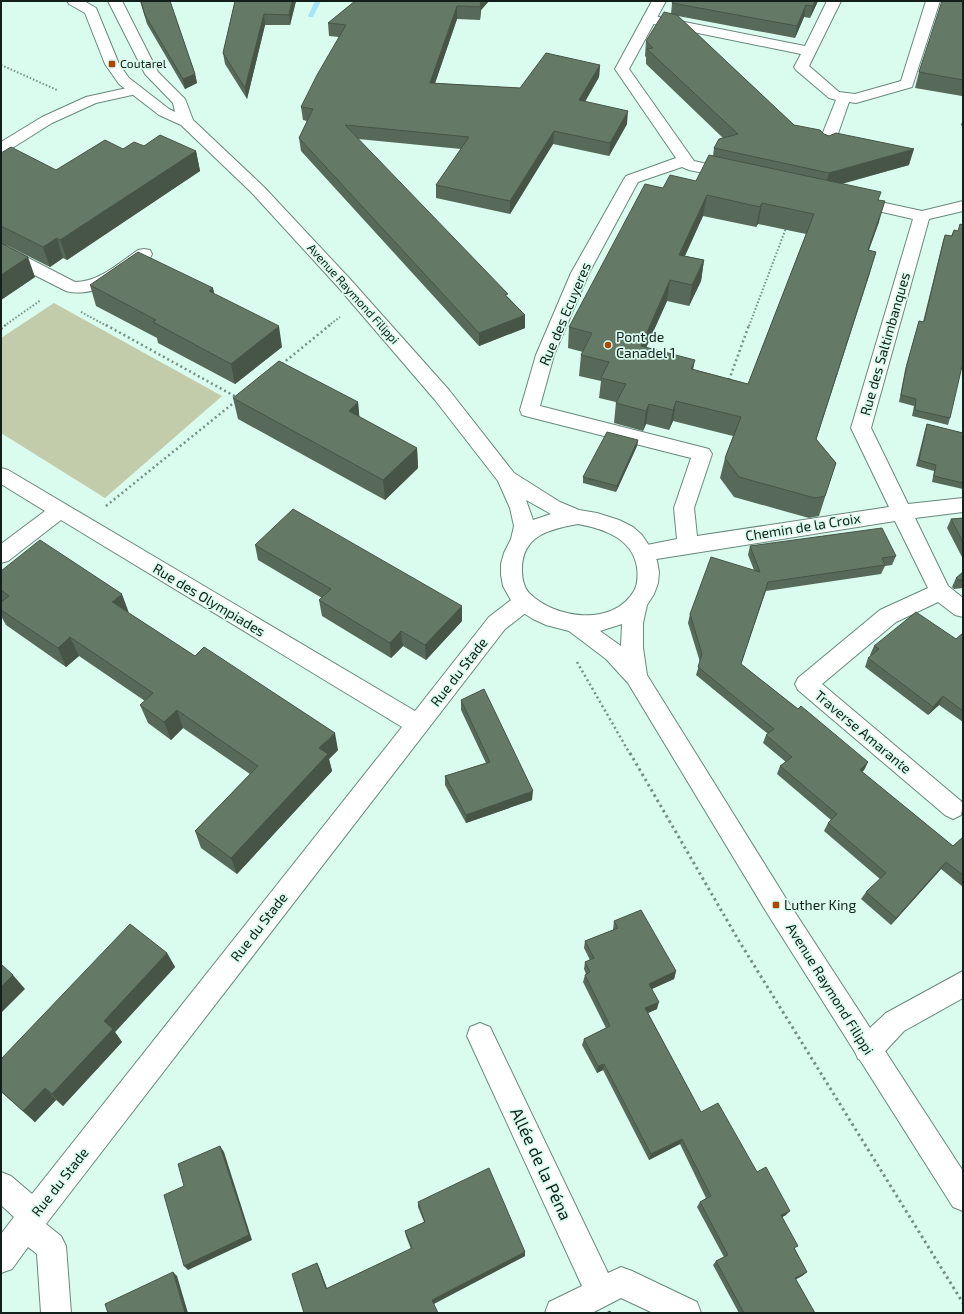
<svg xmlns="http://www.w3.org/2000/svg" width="964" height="1314" viewBox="0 0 964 1314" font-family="'Exo 2',sans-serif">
  <rect width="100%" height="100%" fill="#d9fcef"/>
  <path fill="#c2ccaa" d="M54,303l168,93 -117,102 -104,-65v-95z"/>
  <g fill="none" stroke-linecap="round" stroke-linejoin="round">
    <path fill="#a5e4f9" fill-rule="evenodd" d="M315,1h6l-8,16h-4l-1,-1z"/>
    <g stroke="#68887c" stroke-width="2">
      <path id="pedestrian" d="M827,1h14l-32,65 30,26 16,2 46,-13 25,-80h14l-28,86 -56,16 -7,-1 -15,43 -3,3 -5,2 -5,-2 -3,-3 18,-45 -7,-2 -33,-28 -2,-3 7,-13 -152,-31 -5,-1 -2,-3 2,-3 5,-1 156,31z"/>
    </g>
    <g stroke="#68887c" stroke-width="2">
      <g id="minor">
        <path d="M652,1h14l-37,68 65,92 44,10 2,3 -2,3 -6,2 -43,-9 -7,-3 -44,15 -49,91 -35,82 -14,51 169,43 3,5 -18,54 3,28 192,-29 -38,-79 62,-209 -66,-15 -2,-3 2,-3 6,-2 69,15 41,-10v10l-34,8 -58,209 37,76 55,-6v14l-48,6 33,68 15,12v19l-8,-2 -17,-13 -42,20 -74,62 139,117 2,3 -2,11 -8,4 -8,-4 -147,-125 -3,-6 3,-6 82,-68 48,-22 -33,-67 -251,40 -7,-2 -3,-6 3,-6 40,-8 -3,-31 17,-50 -162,-41 -7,-2 -2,-5 16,-55 35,-82 53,-94 2,-3 50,-18 -61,-89z"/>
        <path d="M136,86l5,1 2,3 -2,3 -45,10 -44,20 -46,29 -5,2v-12l41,-25 44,-20z"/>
        <path d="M1,246l6,1 68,35c24,0 44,-19 63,-32l6,-1 6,1 2,4 -2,4c-25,16 -52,41 -84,33l-65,-33z"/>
        <path d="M1,468l7,2 407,241 74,-94 27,-21 8,-2 8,2 3,6 -3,6 -27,21 -459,595 15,12 5,10 5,67h-30l-4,-59 -9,-7 -16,22 -11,4v-39l13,-17 -13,-12v-33l10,4 21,18 370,-467 -341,-207 -53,41 -7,2v-19l44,-33 -44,-27z"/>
        <path d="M963,971v27l-59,33 -26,28 -10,3 -10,-3 -4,-10 4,-10 28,-26z"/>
        <path d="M480,1023l10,4 118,246 13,-6 11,4 65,31 4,11h-48l-32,-15 -29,15h-47l4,-11 33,-16 -115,-250 3,-9z"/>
      </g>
    </g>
    <g stroke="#68887c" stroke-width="2">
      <path id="secondary" d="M67,1h17l12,7 23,56 10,14 40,31 6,3 -2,-9 -28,-29 -37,-73h14l36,71 27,27 8,21 71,67 86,92 99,111 65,83 46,29 19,8 18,3 22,7 14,7 9,8 10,15 5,11 2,11 -1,11 -4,11 -7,11 -4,18v25l4,27 138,222 178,274v40l-10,-4 -186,-294 -139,-230 -22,-24 -37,-28 -23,-6 -13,-6 -13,-8 -8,-9 -9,-16 -2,-11v-11l3,-11 7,-14 3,-13 -4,-18 -12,-27 -63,-81 -97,-113 -86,-94 -71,-68 -22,-10 -40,-31 -14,-20 -20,-51 -16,-9zM526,500l25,14 -18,6zM578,524c26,5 54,14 59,43 1,8 1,17 -3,24 -21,36 -79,28 -105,2 -5,-6 -7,-14 -7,-22 -1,-35 27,-42 56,-47zM622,624l-1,22 -21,-15z"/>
    </g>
    <g stroke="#768e85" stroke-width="2" stroke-dasharray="1.5 2" stroke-linecap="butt">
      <path d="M1,65l56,25"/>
      <path d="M81,312l26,14"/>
      <path d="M4,326l37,-26"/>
      <path d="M328,326l12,-9"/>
      <path d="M749,326l37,-98"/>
    </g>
    <g stroke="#768e85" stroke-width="2.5" stroke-dasharray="2 3" stroke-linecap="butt">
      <path d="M106,325l132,73"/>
      <path d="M1,329l5,-4"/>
      <path d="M282,364l48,-39"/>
      <path d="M729,380l20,-55"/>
      <path d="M106,506l130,-105"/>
      <path d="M577,662l53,92"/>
    </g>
    <path stroke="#768e85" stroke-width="3" stroke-dasharray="2.5 3.5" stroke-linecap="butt" d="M630,753l109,188 224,362"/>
    <use href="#pedestrian" fill="#fff" fill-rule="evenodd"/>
    <use href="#minor" fill="#fff" fill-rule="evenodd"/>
    <use href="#secondary" fill="#fff" fill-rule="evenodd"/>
  </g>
  <g fill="#576958" fill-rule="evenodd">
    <path d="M140,1h30l25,73 2,9 -12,6 -38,-65z"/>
    <path d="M235,1h61l-6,24h-25l-18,74 -22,-35 -2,-11z"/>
    <path d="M355,1h134l-8,9 -1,10 -23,-1 -22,64 85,5 80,-23 -1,12 -14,25 42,22 -18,32 -56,-12 -43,70 -74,-16v-13l25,-36 -103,-10 167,176v13l-46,18 -178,-195 -2,-13 8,-17 -4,-1 -2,-13 38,-70 -10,-1 -1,-13z"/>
    <path d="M673,1h145l-8,17 -6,-1 -9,21 -117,-22 116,109 30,9 85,31 -67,19 36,16 1,22 -10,28 7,2 -60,187 20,24 -17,53 -10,2 -75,-21 -14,-19 5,-20 8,-22 -60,-15 -4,9 -23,-6 -3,7 -29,-8 2,-21 -17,-4 2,-17 -22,-5 2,-21 2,-3 -15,-4 1,-21 94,-139 33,-7 17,-25 1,-8 9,-10 -77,-74v-7l-1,-1 1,-15 25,-27 1,-11zM703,216l53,11 2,-3 48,10 -58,150 -55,-15 -47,-22 21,-46 22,5 12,-25 3,-21 -19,-4z"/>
    <path d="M963,1v91l-1,4 -47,-8 4,-16z"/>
    <path d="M963,119v8l-2,-2z"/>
    <path d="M144,146l52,5 4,20 -133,89 -4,-2 -13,9 -44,-22 29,32 -34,23v-147l55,17 67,-21z"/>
    <path d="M954,230l-4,188 -2,7 -36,-9 2,-10 -15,-4 6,-32 14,-49 4,1 20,-81 2,-6 6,1z"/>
    <path d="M90,285l123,3 1,6 68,53 -47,37 -77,-41 -1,-5 -61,-32z"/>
    <path d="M233,398l125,4 1,15 58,31 1,20 -33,32 -147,-81z"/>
    <path d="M927,424l36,9v56l-31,-7 2,-11 -18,-5 9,-36z"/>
    <path d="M638,440l-1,6 -21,46 -33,-9v-6z"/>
    <path d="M963,518v41l-16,-31 4,-9z"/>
    <path d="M255,545l207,61v15l-36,39 -23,-14 -12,12 -69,-42 -3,-16 3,-2 -64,-38z"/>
    <path d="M750,546l146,10 -4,9 -7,1 -4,8 -115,17 -25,73 57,45 70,53 -4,8 -2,2 91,74 10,-9v50l-22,-18 -50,56 -30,-26 5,-7 14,-13 -56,-48 4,-8 3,-3 -54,-46 3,-8 6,-4 -23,-19 3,-8 2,-1 -72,-59 4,-13 -12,-39 2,-9 64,-44 -6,-15z"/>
    <path d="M1,571l128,42 209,137 -9,9 3,12 -95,103 -36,-26 -6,-17 55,-57 -67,-46 -12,12 -23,-17 -8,-18 5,-4 -66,-45 -13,11 -60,-42 -5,-9z"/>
    <path d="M963,572v16l-9,1 -2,-2 4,-9z"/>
    <path d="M963,633v89l-24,-17 -11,10 -63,-48 3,-9 3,-2 -1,-1 4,-9 82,-7z"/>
    <path d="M461,700l71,100 -66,23 -21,-38v-9l41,-13 -25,-53z"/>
    <path d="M614,921l62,50 -2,8 -22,10 5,20 -9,4 53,99 56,60 29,43 -4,2 13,32 12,23 -5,4 -6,3 19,34h-76l-26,-48 3,-4 8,-4 -27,-50 3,-5 6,-4 -26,-54 -31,16 -46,-90 -6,3 -15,-28 2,-6 22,-11 -23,-46 2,-7 1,-1 -2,-5 1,-7 5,-2 -6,-12 1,-7 28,-11z"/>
    <path d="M167,953l8,14 -60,65 7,10 -59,64 -7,-6 -21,22 -34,-30v-33z"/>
    <path d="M418,1202l107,50v4l-91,48 -130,9 15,-46 8,21 84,-39 -5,-13 -1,-5 19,-9 -6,-15z"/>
  </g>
  <g fill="#475547">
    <path d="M292,1h4l-6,24 -1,-10z"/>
    <path d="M481,1h8l-8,9 -1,10v-13z"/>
    <path d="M815,1h3l-8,17 3,-12z"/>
    <path d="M806,5l-2,12 -9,21 2,-12z"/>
    <path d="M457,6v13l-26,76 -1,-12z"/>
    <path d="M264,14l1,11 -18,74 -2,-11z"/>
    <path d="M600,65l-1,12 -21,36 1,-13z"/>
    <path d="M195,74l2,9 -12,6 -2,-10z"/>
    <path d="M628,111l-1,13 -18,32 1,-13z"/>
    <path d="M554,131l-1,13 -43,70v-13z"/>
    <path d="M914,149l-5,16 -84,23 4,-15z"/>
    <path d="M196,151l4,20 -133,89 -7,-20z"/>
    <path d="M707,195l-4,21 -27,59 3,-20z"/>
    <path d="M885,201l-6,21 -18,49 7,-21z"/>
    <path d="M762,203l-4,21 -2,3 4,-20z"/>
    <path d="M57,238l6,20 -13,9 -7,-20z"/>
    <path d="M876,252l-6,21 -60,186 6,-20z"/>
    <path d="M28,257l7,20 -34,23v-25z"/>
    <path d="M704,260l-3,21 -12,25 3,-21z"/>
    <path d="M670,280l-3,21 -29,65 3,-20z"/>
    <path d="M213,288l4,21 -8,-18z"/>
    <path d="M525,315v13l-46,18v-13z"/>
    <path d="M279,326l3,21 -47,37 -4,-20z"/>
    <path d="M695,360l-4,20v-11z"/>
    <path d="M676,401l-3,20 -4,9 4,-20z"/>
    <path d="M358,402l2,21 -11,-12z"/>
    <path d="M649,404l-3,20 -3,7 3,-20z"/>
    <path d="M638,440l-1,6 -21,46 1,-6z"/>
    <path d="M417,448l1,20 -33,32 -2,-20z"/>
    <path d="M122,594l7,19 -17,-11z"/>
    <path d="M462,606v15l-36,39 -1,-15z"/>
    <path d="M401,631l2,15 -12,12 -1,-15z"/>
    <path d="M70,637l9,19 -13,11 -8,-19z"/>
    <path d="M943,696l-4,9 -11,10 5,-8z"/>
    <path d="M177,710l6,18 -12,12 -7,-18z"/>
    <path d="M335,733l3,17 -9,9 3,12 -95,103 -6,-16 88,-110z"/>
    <path d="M868,762l-4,8 -8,8 4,-8z"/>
    <path d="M533,791l-1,9 -66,23v-8z"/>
    <path d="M946,862l-5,7 -50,56 5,-7z"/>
    <path d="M167,953l8,14 -60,65 7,10 -59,64 -11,-12 52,-73z"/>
    <path d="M676,971l-2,8 -27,12 2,-7z"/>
    <path d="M13,975l12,14 -24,24v-26z"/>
    <path d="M659,1002l-2,7 -14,6 2,-7z"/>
    <path d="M604,1064l-1,6 -6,3 1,-7z"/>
    <path d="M45,1088l11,12 -21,22 -12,-11z"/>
    <path d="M682,1139l-2,5 -31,16 2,-6z"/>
    <path d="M220,1146l4,6 28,88 -64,30 -4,-4z"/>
    <path d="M790,1211l-4,4 -9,5 4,-5z"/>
    <path d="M525,1252v4l-92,48 -1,-4z"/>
    <path d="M317,1263l2,4 9,25 -2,-3z"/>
    <path d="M173,1272l4,4 11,37h-3z"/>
    <path d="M807,1272l-5,4 -11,6 4,-4z"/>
  </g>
  <g fill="#657a66" stroke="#475547" fill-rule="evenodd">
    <path d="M141,1h29l25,73 -12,5 -38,-64z"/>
    <path d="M235,1h57l-3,14 -25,-1 -19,74 -22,-35z"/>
    <path d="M355,1h126l-1,6 -23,-1 -27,77 90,5 26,-35 54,12 -21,35 49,11 -18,32 -56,-12 -44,70 -74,-16 33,-48 -124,-12 163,169 -3,1 20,20 -46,18 -180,-195 14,-29 -12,-2 16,-32 29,-50 -18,-2z"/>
    <path d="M673,1h142l-2,5 -7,-1 -9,21 -125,-23z"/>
    <path d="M942,1h21v79l-44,-8z"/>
    <path d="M664,12l13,3 117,110 26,5 4,4 5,2 7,-3 78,16 -85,24 -115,-25 5,-9 19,-5 -91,-85 6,-1 -7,-7z"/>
    <path d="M160,135l36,16 -136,89 -3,-2 -14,9 -42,-21v-73l10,-6 45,23 49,-30 18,9 11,-7 10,4z"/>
    <path d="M709,155l172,37 -3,8 7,1 -17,49 8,2 -60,187 20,24 -11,33 -10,2 -76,-21 -14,-19 16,-41 -65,-16 -3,9 -24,-6 -3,7 -30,-8 10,-19 -25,-6 8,-16 -28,-7 11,-22 -23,-6 76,-143 18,4 7,-13 26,6zM707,195l53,12 2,-4 52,11 -66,170 -57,-15 4,-9 -54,-14 29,-66 22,5 12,-25 -25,-5z"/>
    <path d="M960,224l3,1v137l-13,56 -35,-8 1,-11 -15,-4 6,-31 12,-43 5,1 21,-87 7,1 2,-6 4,1z"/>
    <path d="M1,243l27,14 -27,18z"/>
    <path d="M138,252l75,36 -4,3 70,35 -48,38 -78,-42 3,-2 -66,-35z"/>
    <path d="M279,361l79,41 -9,9 68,37 -34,32 -150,-82z"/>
    <path d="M927,424l36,9v50l-29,-7 2,-11 -17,-5z"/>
    <path d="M607,432l31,8 -21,46 -34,-9z"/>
    <path d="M293,509l169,97 -37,39 -24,-14 -11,12 -71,-43 12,-11 -76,-44z"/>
    <path d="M963,518v24l-12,-23z"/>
    <path d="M882,528l14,28 -14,2 3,7 -117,17 -27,82 57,45 3,-3 67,56 -8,8 93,76 10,-9v38l-17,-13 -50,56 -30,-26 20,-19 -58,-50 9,-9 -57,-48 12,-9 -26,-22 8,-6 -76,-62 4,-13 -12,-40 21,-57 49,15 -10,-26z"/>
    <path d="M40,540l82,54 -10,8 83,54 9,-9 131,86 -16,15 9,6 -97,104 -36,-27 63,-65 -81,-56 -13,12 -24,-17 13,-12 -83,-56 -12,11 -57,-38v-8l8,-6 -8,-6v-19z"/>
    <path d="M963,572v8h-4l-3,-2z"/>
    <path d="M916,612l40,27 7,-6v78l-20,-15 -10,11 -65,-49 11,-9 -5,-3z"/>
    <path d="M484,689l49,102 -67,24 -21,-39 45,-14 -29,-62z"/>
    <path d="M641,910l35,61 -27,13 10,18 -14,6 56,104 17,-9 39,69 9,-5 24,44 -9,4 17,31 -4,2 13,24 -12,6 20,35h-71l-28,-52 12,-6 -28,-53 11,-6 -29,-57 -31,15 -47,-90 -6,2 -14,-27 26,-13 -25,-51 5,-3 -5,-10 9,-4 -9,-17 33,-13 -4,-7z"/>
    <path d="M130,924l37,29 -63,68 9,8 -61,65 -7,-6 -22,23 -22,-20v-32z"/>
    <path d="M1,964l12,11 -12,12z"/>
    <path d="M220,1146l29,89 -65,31 -20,-71 20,-9 -6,-22z"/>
    <path d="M489,1168l36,84 -93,48 6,13h-134l-12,-39 25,-11 9,26 86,-41 -7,-17 20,-9 -7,-20z"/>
    <path d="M173,1272l12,41h-77l-3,-9z"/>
    <path d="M610,1311l1,2h-5z"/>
  </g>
  <g fill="#a94803" stroke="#d9fcef" stroke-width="1.5">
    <rect x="108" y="60" width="8" height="8" rx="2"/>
    <circle cx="608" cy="345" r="4"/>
    <rect x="772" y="901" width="8" height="8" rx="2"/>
  </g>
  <g text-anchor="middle" stroke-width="3.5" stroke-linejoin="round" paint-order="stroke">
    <g font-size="12" fill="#121f1a" stroke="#d9fcef" text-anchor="start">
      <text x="120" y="68">Coutarel</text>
    </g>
    <g font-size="12" fill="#121f1a" stroke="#d9fcef">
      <text transform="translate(353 294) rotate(48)" y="4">Avenue Raymond Filippi</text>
    </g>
    <g font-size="14" fill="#121f1a" stroke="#d9fcef">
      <text transform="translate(565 314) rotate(-67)" y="5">Rue des Ecuyeres</text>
      <text transform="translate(885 344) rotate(-74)" y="5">Rue des Saltimbanques</text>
      <text transform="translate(803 527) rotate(-9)" y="5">Chemin de la Croix</text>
      <text transform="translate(209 600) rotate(31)" y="5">Rue des Olympiades</text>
      <text transform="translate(459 672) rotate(-52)" y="5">Rue du Stade</text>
      <text transform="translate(863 732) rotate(40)" y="5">Traverse Amarante</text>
      <text transform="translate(259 927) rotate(-52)" y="5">Rue du Stade</text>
      <text transform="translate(830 989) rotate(58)" y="5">Avenue Raymond Filippi</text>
      <text transform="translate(60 1182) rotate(-52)" y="5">Rue du Stade</text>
    </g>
    <g font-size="14" fill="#121f1a" stroke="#d9fcef" text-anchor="start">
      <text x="616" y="342">Pont de<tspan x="616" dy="16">Canadel 1</tspan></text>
      <text x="784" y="910">Luther King</text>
    </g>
    <g font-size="17" fill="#121f1a" stroke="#d9fcef">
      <text transform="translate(541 1164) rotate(65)" y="6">Allée de la Péna</text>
    </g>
  </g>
  <rect width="964" height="1314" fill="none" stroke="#121f1a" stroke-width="4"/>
</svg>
